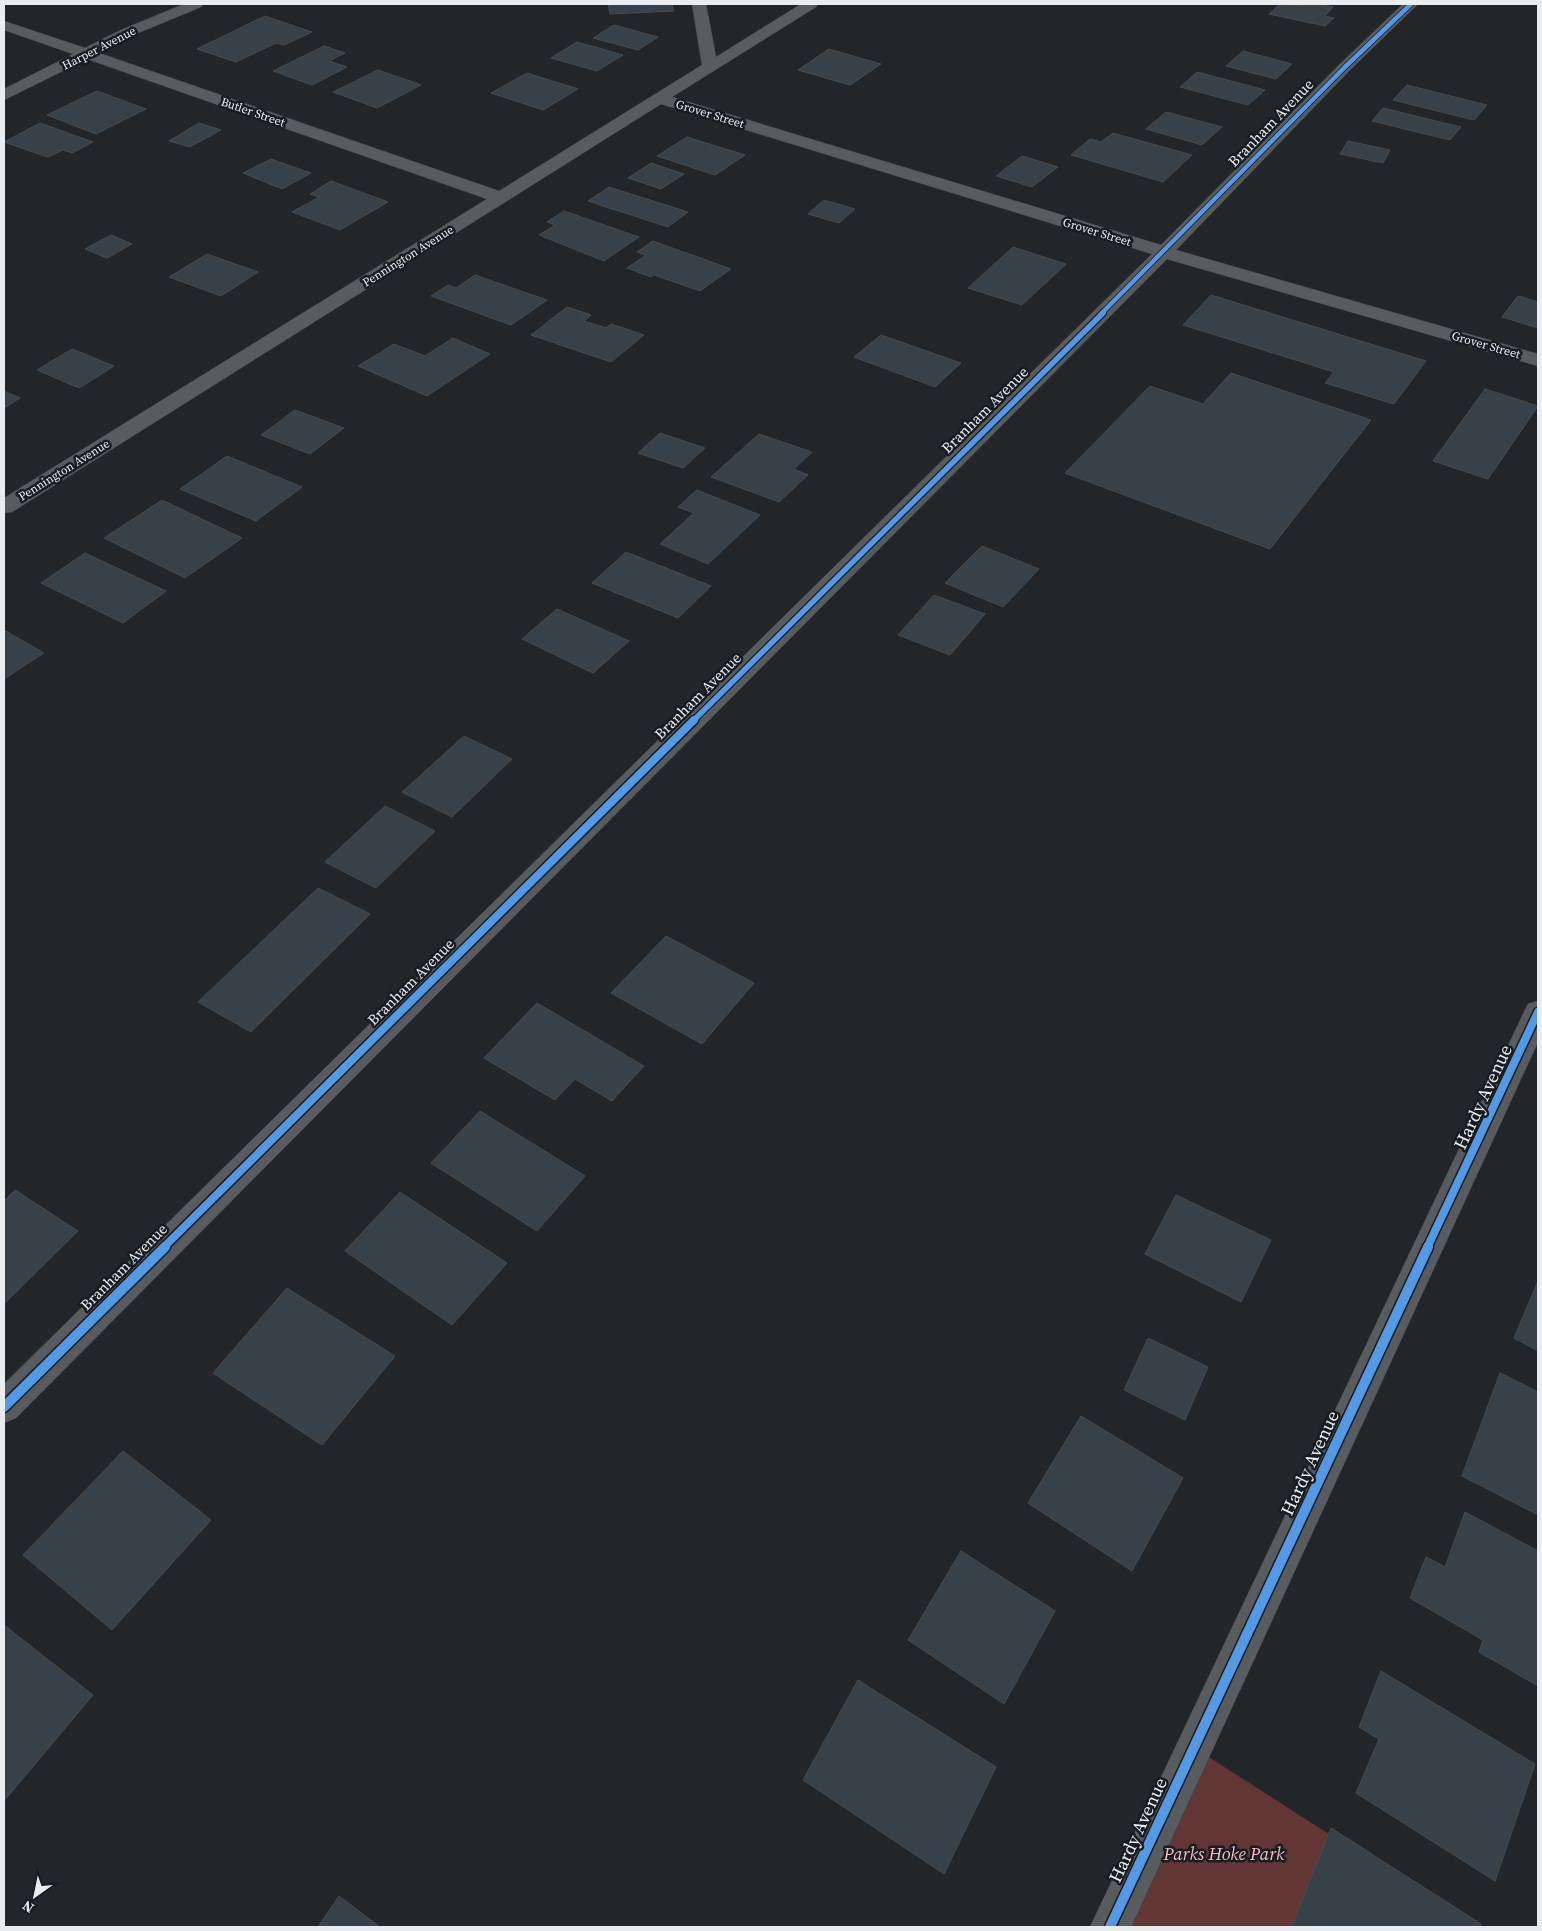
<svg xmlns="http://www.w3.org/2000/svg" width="1542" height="1931" viewBox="0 0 1542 1931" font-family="'Source Serif 4',serif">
  <rect width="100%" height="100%" fill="#232628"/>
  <path fill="#623634" d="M1193,1747l281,180h-364z"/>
  <g fill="#364149" stroke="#484b4d">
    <path d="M608,4h64l2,7 -64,3z"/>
    <path d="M1280,4l22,2 1,-2h14l16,3 -8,9 9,2 -9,8 -56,-12z"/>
    <path d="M265,16l47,16 -28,13 -8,-2 -40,19 -39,-13z"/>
    <path d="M614,25l44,12 -20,13 -45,-12z"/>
    <path d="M577,42l46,13 -26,16 -46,-13z"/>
    <path d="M324,46l21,7 -16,8 18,6 -35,18 -39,-14z"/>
    <path d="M829,49l52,15 -31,21 -52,-15z"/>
    <path d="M1243,51l49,13 -16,15 -50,-13z"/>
    <path d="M378,70l43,15 -44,23 -44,-16z"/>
    <path d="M1197,72l68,18 -17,15 -68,-18z"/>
    <path d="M527,73l51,16 -35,21 -52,-17z"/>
    <path d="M1407,85l80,20 -13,15 -81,-20z"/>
    <path d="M97,91l49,18 -50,25 -49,-19z"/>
    <path d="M1383,108l78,19 -11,13 -78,-19z"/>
    <path d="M1166,112l56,15 -20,18 -56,-16z"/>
    <path d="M40,123l53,19 -21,11 -9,-3 -15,7 -44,-15z"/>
    <path d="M199,123l22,7 -31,17 -21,-6z"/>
    <path d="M1113,133l79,22 -29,27 -92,-27 19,-16 11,3z"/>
    <path d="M687,137l58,18 -30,20 -58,-19z"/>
    <path d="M1348,141l42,9 -7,13 -43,-9z"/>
    <path d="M1022,156l36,11 -26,20 -36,-11z"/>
    <path d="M271,159l40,14 -29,16 -39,-16z"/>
    <path d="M651,163l33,11 -23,15 -33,-11z"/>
    <path d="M331,181l57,21 -48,28 -48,-18 27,-15 -9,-3z"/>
    <path d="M609,187l79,25 -20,15 -80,-26z"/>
    <path d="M824,200l31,9 -16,14 -31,-9z"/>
    <path d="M564,211l75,26 -35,24 -65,-26 16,-10 -8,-3z"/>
    <path d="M111,235l21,9 -25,14 -22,-9z"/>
    <path d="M653,241l78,28 -31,22 -46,-16 -3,2 -24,-9 19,-13 -9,-3z"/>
    <path d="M1013,247l53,17 -44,41 -54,-17z"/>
    <path d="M207,254l51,18 -37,24 -52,-19z"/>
    <path d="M475,275l72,25 -36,25 -80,-29 17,-11 8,3z"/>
    <path d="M1211,295l215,66 -32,43 -69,-21 9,-11 -151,-47z"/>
    <path d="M1518,296l20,6v26l-36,-11z"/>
    <path d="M567,307l24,8 -7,6 22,7 5,-4 33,11 -33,27 -80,-27z"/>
    <path d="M881,335l80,28 -26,24 -81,-30z"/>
    <path d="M453,338l37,16 -63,42 -69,-30 36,-22 31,12z"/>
    <path d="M72,349l42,17 -35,22 -42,-18z"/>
    <path d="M1231,373l140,47 -101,129 -205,-76 85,-87 53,18z"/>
    <path d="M1485,389l53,17 -50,73 -55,-18z"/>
    <path d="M4,391l16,7 -16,10z"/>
    <path d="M295,410l49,18 -34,26 -49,-19z"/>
    <path d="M660,433l45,15 -22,20 -45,-15z"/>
    <path d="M759,434l53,18 -18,17 14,6 -29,27 -68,-25z"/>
    <path d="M227,456l75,31 -46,34 -76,-32z"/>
    <path d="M697,490l63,25 -52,49 -48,-20 34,-31 -16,-6z"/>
    <path d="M162,500l80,38 -57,40 -81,-40z"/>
    <path d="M982,546l57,23 -36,38 -58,-24z"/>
    <path d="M626,552l85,34 -33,32 -86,-35z"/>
    <path d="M85,553l81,38 -43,32 -82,-40z"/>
    <path d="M934,595l51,19 -35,41 -52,-20z"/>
    <path d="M557,609l72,32 -36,32 -71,-34z"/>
    <path d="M4,630l40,23 -40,26z"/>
    <path d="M464,736l48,23 -60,58 -50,-25z"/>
    <path d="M385,806l50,25 -59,57 -51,-26z"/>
    <path d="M318,888l52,26 -119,118 -53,-30z"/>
    <path d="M666,936l88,47 -52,61 -91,-51z"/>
    <path d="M537,1003l107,63 -32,35 -37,-22 -20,21 -71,-42z"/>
    <path d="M480,1111l105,65 -48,55 -106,-68z"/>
    <path d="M15,1190l63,41 -74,73v-103z"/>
    <path d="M400,1192l107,71 -55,62 -107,-74z"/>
    <path d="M1176,1195l95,45 -30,62 -96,-48z"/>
    <path d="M1538,1281v70l-24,-13z"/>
    <path d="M287,1288l108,68 -73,89 -109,-72z"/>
    <path d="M1148,1338l60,29 -23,53 -61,-30z"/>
    <path d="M1500,1373l38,19v123l-76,-39z"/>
    <path d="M1081,1416l102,62 -51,93 -104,-68z"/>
    <path d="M123,1451l88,69 -99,110 -89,-75z"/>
    <path d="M1465,1512l73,39v135l-59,-34 4,-12 -73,-42 16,-41 19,10z"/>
    <path d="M961,1551l94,60 -51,93 -96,-64z"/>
    <path d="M4,1625l89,70 -89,106z"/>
    <path d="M1381,1671l154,93 -40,117 -139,-88 23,-54 -20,-12z"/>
    <path d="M858,1680l138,87 -52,107 -141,-94z"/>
    <path d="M1331,1828l150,96 -1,3h-189z"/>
    <path d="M339,1896l41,31h-62z"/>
  </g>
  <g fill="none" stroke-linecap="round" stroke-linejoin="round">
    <g stroke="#414346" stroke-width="1">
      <g id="minor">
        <path d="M184,4h19l-2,3 -70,29 -32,17 400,138 203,-126 -10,-61h14l10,53 85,-53h17l-2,3 -144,90 489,148 179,-181 63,-60h15l-68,66 -174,180 362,104v12l-371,-107 -1151,1159 -12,5v-39l1148,-1130 -491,-150 -649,408 -8,1v-15l483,-299 -400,-140 -83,41v-11l69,-35 -69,-24v-9l81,27 36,-18z"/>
        <path d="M1538,1001v41l-407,885h-41l434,-915 4,-8z"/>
      </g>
    </g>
    <use href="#minor" fill="#595c5e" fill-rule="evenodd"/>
    <g stroke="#161c21" stroke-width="6">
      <path id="cycleway-far3" d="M1101,314l244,-247 66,-63"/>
    </g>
    <g stroke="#161c21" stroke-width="8">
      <path id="cycleway-far2" d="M693,721l410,-408"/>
    </g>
    <g stroke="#161c21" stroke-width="11">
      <g id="cycleway-far1">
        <path d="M163,1248l531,-528"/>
        <path d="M1427,1248l111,-236"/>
      </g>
    </g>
    <g stroke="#161c21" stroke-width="13">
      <g id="cycleway">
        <path d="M4,1407l161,-160"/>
        <path d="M1110,1927l318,-680"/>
      </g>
    </g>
    <use href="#cycleway-far3" stroke="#5399e6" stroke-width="4.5"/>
    <use href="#cycleway-far2" stroke="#5399e6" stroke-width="5.5"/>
    <use href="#cycleway-far1" stroke="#5399e6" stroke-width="8"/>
    <use href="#cycleway" stroke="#5399e6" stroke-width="10"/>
  </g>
  <g text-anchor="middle" stroke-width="5" stroke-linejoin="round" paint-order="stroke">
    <g font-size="12" fill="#e9edf0" stroke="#161c21">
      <text transform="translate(99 48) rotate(-27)" y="4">Harper Avenue</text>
      <text transform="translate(253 112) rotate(19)" y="4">Butler Street</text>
      <text transform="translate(710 114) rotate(17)" y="4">Grover Street</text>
      <text transform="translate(1097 232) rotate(17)" y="4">Grover Street</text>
      <text transform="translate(408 256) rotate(-32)" y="4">Pennington Avenue</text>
      <text transform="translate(1486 345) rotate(16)" y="4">Grover Street</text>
      <text transform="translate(64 470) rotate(-32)" y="4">Pennington Avenue</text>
    </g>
    <g font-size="15" fill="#e9edf0" stroke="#161c21">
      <text transform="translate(1271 123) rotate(-46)" y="5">Branham Avenue</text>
      <text transform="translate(985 410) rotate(-45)" y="5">Branham Avenue</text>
      <text transform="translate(698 696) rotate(-45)" y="5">Branham Avenue</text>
      <text transform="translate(411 982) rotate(-45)" y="5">Branham Avenue</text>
      <text transform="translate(124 1267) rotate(-45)" y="5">Branham Avenue</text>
    </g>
    <g font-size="18" fill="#e9edf0" stroke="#161c21">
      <text transform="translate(1483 1097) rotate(-65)" y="6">Hardy Avenue</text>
      <text transform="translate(1310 1463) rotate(-65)" y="6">Hardy Avenue</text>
      <text transform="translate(1138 1830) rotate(-65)" y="6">Hardy Avenue</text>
    </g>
    <g font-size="18" font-style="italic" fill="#f7bebb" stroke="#161c21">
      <text x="1224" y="1860">Parks Hoke Park</text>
    </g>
  </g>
  <rect width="1542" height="1931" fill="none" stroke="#e9edf0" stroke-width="10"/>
  <g transform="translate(35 1896) rotate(213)" stroke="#161c21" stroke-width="4" paint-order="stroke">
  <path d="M0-4L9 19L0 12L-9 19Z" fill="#e9edf0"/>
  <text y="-8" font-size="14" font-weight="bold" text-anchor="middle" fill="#e9edf0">N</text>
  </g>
</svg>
